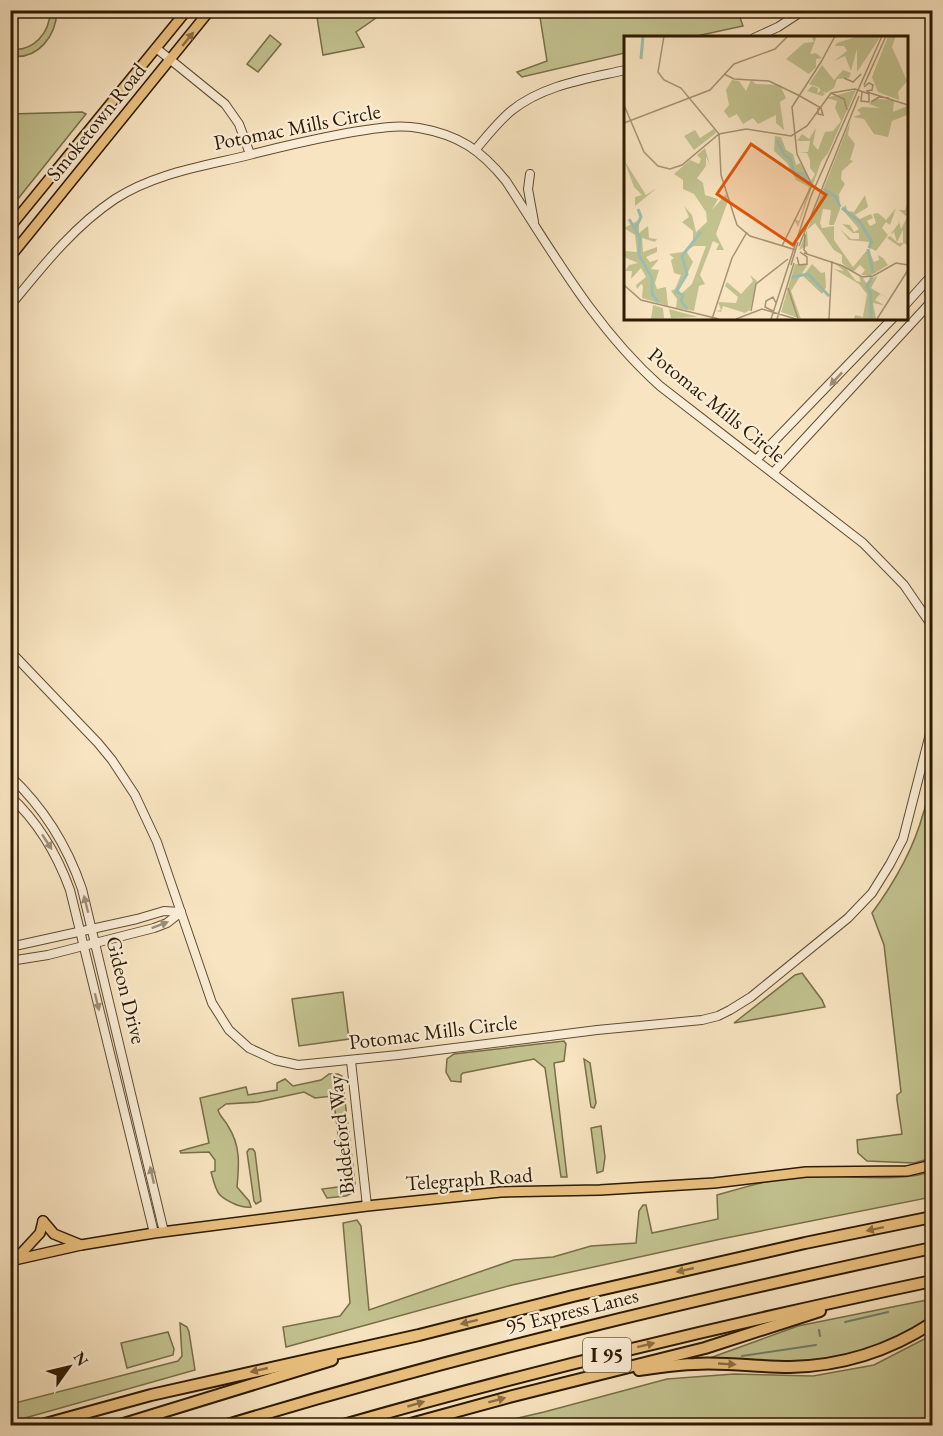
<svg xmlns="http://www.w3.org/2000/svg" width="943" height="1436" viewBox="0 0 943 1436" font-family="'EB Garamond',serif">
  <rect width="100%" height="100%" fill="#f8e4c1"/>
  <filter id="stains"><feTurbulence type="fractalNoise" baseFrequency=".00333" numOctaves="4"/><feColorMatrix values="0 0 0 0 .2 0 0 0 0 .09 0 0 0 0 .02 0 0 0 .5 -.17"/></filter>
  <radialGradient id="worn" r=".72"><stop offset=".6" stop-color="#630" stop-opacity="0"/><stop offset="1" stop-color="#630" stop-opacity=".3"/></radialGradient>
  <g fill="#c2c28f" stroke="#776e48" stroke-width="1.5">
    <path d="M731,10l1,3 7,2 4,11 -51,11 -67,1v15l-103,24 -5,-5 30,-11 -8,-50z"/>
    <path d="M50,11l17,-1 1,1 -6,5 -5,-5c-1,25 -19,49 -46,45v-7c23,3 39,-17 39,-38z"/>
    <path d="M316,11v-1l70,1 -30,21 8,15 -41,8z"/>
    <path d="M270,35l11,9 -23,28 -11,-8z"/>
    <path d="M82,112l4,2 -73,91 -2,-1v-90z"/>
    <path d="M932,769v389l-18,5 -47,-2 -9,-8 -1,-13 45,-6 -5,-34v-5l4,-3 -17,-147 -12,-32c22,-30 41,-62 51,-99 5,-14 7,-30 9,-45z"/>
    <path d="M802,973l20,27 3,7 -91,16 61,-48z"/>
    <path d="M343,992l6,47 -50,7 -7,-47z"/>
    <path d="M564,1041l2,3 -2,17 -10,2 13,114h-6l-16,-109 -11,-9 -71,14 -2,2v7l-10,-1 -5,-9 1,-13 7,-5z"/>
    <path d="M584,1059l6,4 6,40 -2,5 -3,-1 -1,-6z"/>
    <path d="M329,1074h9l4,2 13,108 -3,9 -6,3 -19,2 -5,-9 23,-3 -12,-90 -18,2 -11,-6 -46,10 -32,2 -8,6c2,7 7,10 10,16 13,20 11,39 9,61l12,14 2,6c-6,1 -8,0 -14,-2 -21,-9 -20,-12 -26,-33l4,-1v-11l-6,-8 -28,1 -1,-2 29,-8 -9,-45 46,-11 2,8 29,-5v-7l8,-4 8,7 28,-6z"/>
    <path d="M601,1126l4,31 -2,14 -6,2 -6,-45z"/>
    <path d="M249,1149h4l2,3 6,49 -5,3 -2,-3 -7,-49z"/>
    <path d="M932,1171v26l-211,42 -209,46 -226,62 -3,-20 57,-11 10,-13 -7,-80 14,-3 4,6 8,84 145,-50 39,-3 38,-11 45,-3 3,-32 4,-6h3l6,28 66,-14 -1,-24c31,-9 63,-19 95,-19 33,-1 92,7 120,-5z"/>
    <path d="M932,1299v18l-32,20 -42,16 -28,6 -28,3 -95,-3 91,-33z"/>
    <path d="M180,1323l7,4 2,5 6,38 -184,52v-18l167,-43 4,-5z"/>
    <path d="M168,1332l6,17 -1,6 -46,13 -6,-25z"/>
    <path d="M932,1335v90h-445l57,-13 123,-33 67,-5 79,2 61,-11z"/>
  </g>
  <g fill="none" stroke-linecap="round" stroke-linejoin="round">
    <g stroke="#707d6a" stroke-width="2">
      <path d="M845,1322l43,-10"/>
      <path d="M819,1330l1,6"/>
      <path d="M742,1356l74,-11"/>
    </g>
    <g stroke="#5f4c30" stroke-width="10">
      <g id="minor">
        <path d="M754,38l24,-11 26,-17"/>
        <path d="M156,48l69,56 14,20 11,30"/>
        <path d="M476,149c11,-13 22,-27 35,-38 32,-26 75,-32 114,-41"/>
        <path d="M530,174l-2,15 6,33"/>
        <path d="M906,304l26,-29"/>
        <path d="M10,306c32,-39 63,-79 105,-107 42,-27 91,-33 138,-45 31,-8 62,-15 94,-21 24,-4 48,-9 72,-5 40,7 62,22 87,53 47,72 89,147 154,205l203,157 41,42 28,41"/>
        <path d="M756,460l137,-142"/>
        <path d="M773,473l159,-172"/>
        <path d="M10,651l88,92 14,17 23,35 22,47 55,161 17,27 20,18 26,12 23,5 100,-10 199,-25 105,-10 16,-4 12,-6 21,-13 97,-79 24,-25 18,-29 13,-25 29,-113"/>
        <path d="M10,776c34,32 57,69 72,113l82,343"/>
        <path d="M10,796c28,26 47,58 60,94l84,343"/>
        <path d="M10,947l127,-28 27,-8 17,1"/>
        <path d="M10,961l38,-6 106,-27 13,-5 14,-11"/>
        <path d="M351,1061l16,145"/>
      </g>
    </g>
    <g stroke="#2c1a00" stroke-width="12">
      <g id="major">
        <path d="M10,227l177,-217"/>
        <path d="M10,257l200,-247"/>
        <path d="M43,1221l11,13 27,11"/>
        <path d="M16,1259l24,-26 3,-12"/>
        <path d="M10,1261l71,-16 73,-12 213,-27 134,-14 99,-2 114,-7 92,-11 101,-1 25,-6"/>
      </g>
    </g>
    <g stroke="#2c1a00" stroke-width="14">
      <g id="highway">
        <path d="M639,1370c18,-2 37,-6 55,-6 32,-2 64,3 96,3 52,-1 99,-16 142,-44"/>
        <path d="M38,1426l113,-31 268,-60 154,-39 232,-53 127,-26"/>
        <path d="M117,1426l215,-66"/>
        <path d="M224,1426c234,-71 471,-127 708,-178"/>
        <path d="M340,1426c195,-56 393,-103 592,-145"/>
        <path d="M403,1426l106,-29 196,-49 115,-37"/>
      </g>
    </g>
    <use href="#minor" stroke="#faedd7" stroke-width="8"/>
    <use href="#major" stroke="#ecc280" stroke-width="9"/>
    <use href="#highway" stroke="#ecc280" stroke-width="10"/>
  </g>
  <defs><path id="oneway-solid" d="M-6-.8H1V-3.2L6.5 0L1 3.2V.8H-6Z" transform="scale(1.5)"/></defs>
  <g fill="#8c6e40">
    <use href="#oneway-solid" transform="translate(188 39) rotate(-51)"/>
    <use href="#oneway-solid" transform="translate(875 1229) rotate(168)"/>
    <use href="#oneway-solid" transform="translate(685 1270) rotate(167)"/>
    <use href="#oneway-solid" transform="translate(469 1322) rotate(166)"/>
    <use href="#oneway-solid" transform="translate(646 1345) rotate(-14)"/>
    <use href="#oneway-solid" transform="translate(727 1364) rotate(3)"/>
    <use href="#oneway-solid" transform="translate(259 1370) rotate(167)"/>
    <use href="#oneway-solid" transform="translate(497 1400) rotate(-15)"/>
    <use href="#oneway-solid" transform="translate(416 1404) rotate(-16)"/>
  </g>
  <g fill="#9d8e76">
    <use href="#oneway-solid" transform="translate(836 379) rotate(133)"/>
    <use href="#oneway-solid" transform="translate(47 842) rotate(57)"/>
    <use href="#oneway-solid" transform="translate(86 904) rotate(-104)"/>
    <use href="#oneway-solid" transform="translate(160 925) rotate(-21)"/>
    <use href="#oneway-solid" transform="translate(97 1002) rotate(76)"/>
    <use href="#oneway-solid" transform="translate(152 1175) rotate(-103)"/>
  </g>
  <g text-anchor="middle" stroke-width="4.5" stroke-linejoin="round" paint-order="stroke">
    <rect fill="#faedd7" stroke="#6a5940" stroke-width="1.5" x="583" y="1338" width="48" height="34" rx="4.5"/>
    <g font-size="20" font-weight="bold" fill="#2c1a00">
      <text x="607" y="1362">I 95</text>
    </g>
    <g font-size="21" fill="#2c1a00" stroke="#faedd7">
      <text transform="translate(96 122) rotate(-51)" y="7">Smoketown Road</text>
      <text transform="translate(297 127) rotate(-11)" y="7">Potomac Mills Circle</text>
      <text transform="translate(717 405) rotate(39)" y="7">Potomac Mills Circle</text>
      <text transform="translate(126 990) rotate(76)" y="7">Gideon Drive</text>
      <text transform="translate(433 1032) rotate(-7)" y="7">Potomac Mills Circle</text>
      <text transform="translate(341 1135) rotate(-96)" y="7">Biddeford Way</text>
      <text transform="translate(469 1179) rotate(-4)" y="7">Telegraph Road</text>
      <text transform="translate(572 1311) rotate(-14)" y="7">95 Express Lanes</text>
    </g>
  </g>
  <g transform="translate(624 36)">
    <rect width="284" height="284" fill="#f8e4c1"/>
    <path d="M187,0h6l-7,18 6,-1 6,5 -6,1v8l-7,7 -23,-15 18,-16 10,-1zM235,0h22l-24,36v-23l-6,22 -6,-15 -11,5 13,-10 -3,-5h-9l2,-3zM264,0h8l-4,11 15,34 -9,11 1,8 -21,-8 -6,-15zM198,29l12,15 9,-10 8,3 -2,5 -12,1 -3,9 -8,5 -4,-2 3,3 -3,2 -15,-5 5,-5 6,2 -1,6 4,-4 -3,-3 -9,-3zM108,44l7,1 7,10 5,-11 5,4 24,1 6,13 -6,4 4,28 -8,-7v-8l-18,9 -5,-6 -10,6 -6,-10 -8,4 -5,-7 5,-6 -3,-15zM232,54l-28,63 -7,9 -23,65 -4,-8 5,2 10,-34 -13,-7 -9,-17 -13,-12 1,-15 6,1 5,13 7,4 3,11 4,-2 11,18 4,-7 -5,-6v-8l-3,-7 -8,-1h9l2,-11h-13l5,-7 7,5 7,-11 -3,16 5,6 7,-18 8,-1 8,-10 -6,-13 2,-7 -11,-3zM252,63l18,1 -1,12 14,-6v9l-15,6 -4,16 -14,-3 -10,-15 -11,-2 8,-3 -4,-4 5,-3 18,1 -11,-4zM226,86l-2,13 7,9 -5,16 3,1 -11,10 -1,8 4,5 -6,10 1,15 -6,16h-5l2,-15 -8,-1 -3,14 2,5 12,-2v14l19,27 15,-18 6,13 5,-2 -1,-5 5,3 5,7 -18,11 -9,-1 4,-5 -5,-5 -7,7 -11,-9v-8l-8,-5 -19,-27 -8,7 1,16 -9,4zM90,93l2,4 -22,17 -10,-14 11,-6 5,8zM81,112l5,18 -4,-10v10l-9,12 6,5 2,12 13,4 -6,11 14,-16 2,7 -12,33 8,16h-8l3,-6 -6,-3 -13,34 5,9 -6,2 -5,25 -18,-3 1,-9 -6,-8 4,-2 6,-14 -7,-2 -3,-13 3,-2 -5,-4 14,-2 10,-11v-10l-11,-9 7,-5 -5,-11 8,9 4,17 11,-10 -1,-10 -12,-18 -11,-5v-9l-9,-6 16,-14 9,4 2,-5 -4,-4zM82,210l-14,38 -11,10 -2,-4 14,-28 -7,-11 8,-5zM0,124l22,35 11,-7 -22,18v-9l7,-2 -8,-8zM241,159l3,12 -13,8 5,4 11,-5 2,4 -6,3 3,5 6,-3 -3,-9 5,-1 8,7 10,-12 -6,17 -4,-3 -4,6 6,7 -12,16 -8,-4 1,-5 -20,-2 -9,-11 11,10h8v-6h-6l-11,-9 8,1 4,7 5,-3 -17,-20 4,-4 1,6 7,1zM283,168v41l-3,-2 -4,4 -13,-9 3,-2 8,7h5v-13l-6,12 -3,-10 -4,3 9,-12 -1,-6 3,12 6,-12 -8,-7h6zM15,184v13l9,-7 1,12 8,1 -2,3 -13,-4 1,14 14,-5v5l-11,5 4,5 9,-3 -8,10 8,1 -4,13 2,6 9,-2 2,19 -26,-8 1,-12 -2,-2 -4,5 -1,-4 10,-8 -5,-9 -10,11 1,-8h-7l4,-6 9,-2 -14,-6v-6l13,1 -2,-17 -11,-7zM210,227l11,4 11,14 5,1 -2,-5 4,1 3,5 12,-8 -7,13 18,11 -9,-5 -5,6 9,5 -11,-2 3,16h-22l1,-4 8,2 4,-23 -8,-10 -25,-15 10,2zM171,228h13l-17,27 10,28 -20,-7zM188,228l9,9 4,-1 1,15 -4,7 -19,-18zM126,239l7,6 -7,29 -5,3 -22,-7 -2,6 -5,-1 5,-1 -3,-8 18,1 2,-6 -13,-11 2,-4 14,12 12,-13zM29,269l10,3 1,10h7l-2,-9 29,8 -47,2z" fill="#c2c28f" fill-rule="evenodd"/>
    <path fill="none" stroke="#9dbfb0" stroke-width="3" d="M17,23l2,-23M153,104l7,15 6,3 4,15 10,1 2,6M200,153l12,8 4,10M218,172l18,14 12,20 -3,6M5,183l11,19 -1,17 13,23v16l6,8M11,193l6,-12 -3,-8M244,213l5,24M168,241l16,-3 21,22M63,273l-6,-8 2,-6 -7,-3 11,-18 -5,-18 19,-24M247,283v-26l-4,-6 5,-10"/>
    <path fill="none" stroke="#a69374" stroke-width="1.5" d="M40,0l-6,36 6,8 17,8 38,46 2,41 16,50 13,11 46,14M196,28l15,-28M100,38l10,5 35,2 29,14M220,42l9,4 8,-8M240,49l22,-49M240,51l5,-4 4,2 -1,5 -6,1M243,56l41,13M207,57l13,6 3,11M174,59l23,13 2,7 -5,-1v-6M247,66l8,-5 10,1M0,69l20,47 14,14 12,3 12,-4 37,-31 27,-5 45,7 16,-10 24,-33 24,-4 14,5v8l-8,-1 1,-9M0,87l86,-33 24,-26 41,-15 13,-13M181,198l-1,16 3,3M158,210l30,-61 -15,-31 -5,-47 29,-45M175,210l60,-150M180,217l39,13 19,11 11,-1 23,-13 12,2M173,221l2,8 8,-1v-7l-7,-5M167,229l7,-23M0,249l17,15 78,19M164,252l10,31M127,275l5,-27 32,-25M149,275l-8,-4 1,-6 7,-4 3,6M88,283l20,-61 15,-26M112,283l26,-10 34,10M147,283l40,-123 71,-160M153,283l17,-56M205,283l3,-58M253,283l31,-49"/>
    <path fill="#df560b" fill-opacity="0.15" stroke="#df560b" stroke-width="3" d="M127,108l75,51 -33,50 -76,-51z"/>
    <rect width="284" height="284" fill="none" stroke="#2c1a00" stroke-width="3"/>
  </g>
  <rect width="943" height="1436" fill="none" stroke="#f8e4c1" stroke-width="36"/>
  <rect x="12" y="12" width="919" height="1412" fill="none" stroke="#2c1a00" stroke-width="3"/>
  <rect x="18" y="18" width="907" height="1400" fill="none" stroke="#2c1a00" stroke-width="1.5"/>
  <g transform="translate(69 1367) rotate(56)" stroke="#faedd7" stroke-width="4.5" paint-order="stroke">
  <path d="M0-4.5L10 22L0 15L-10 22Z" fill="#2c1a00"/>
  <text y="-9" font-size="16" font-weight="bold" text-anchor="middle" fill="#2c1a00">N</text>
  </g>
  <rect width="100%" height="100%" filter="url(#stains)"/>
  <rect width="100%" height="100%" fill="url(#worn)"/>
</svg>
